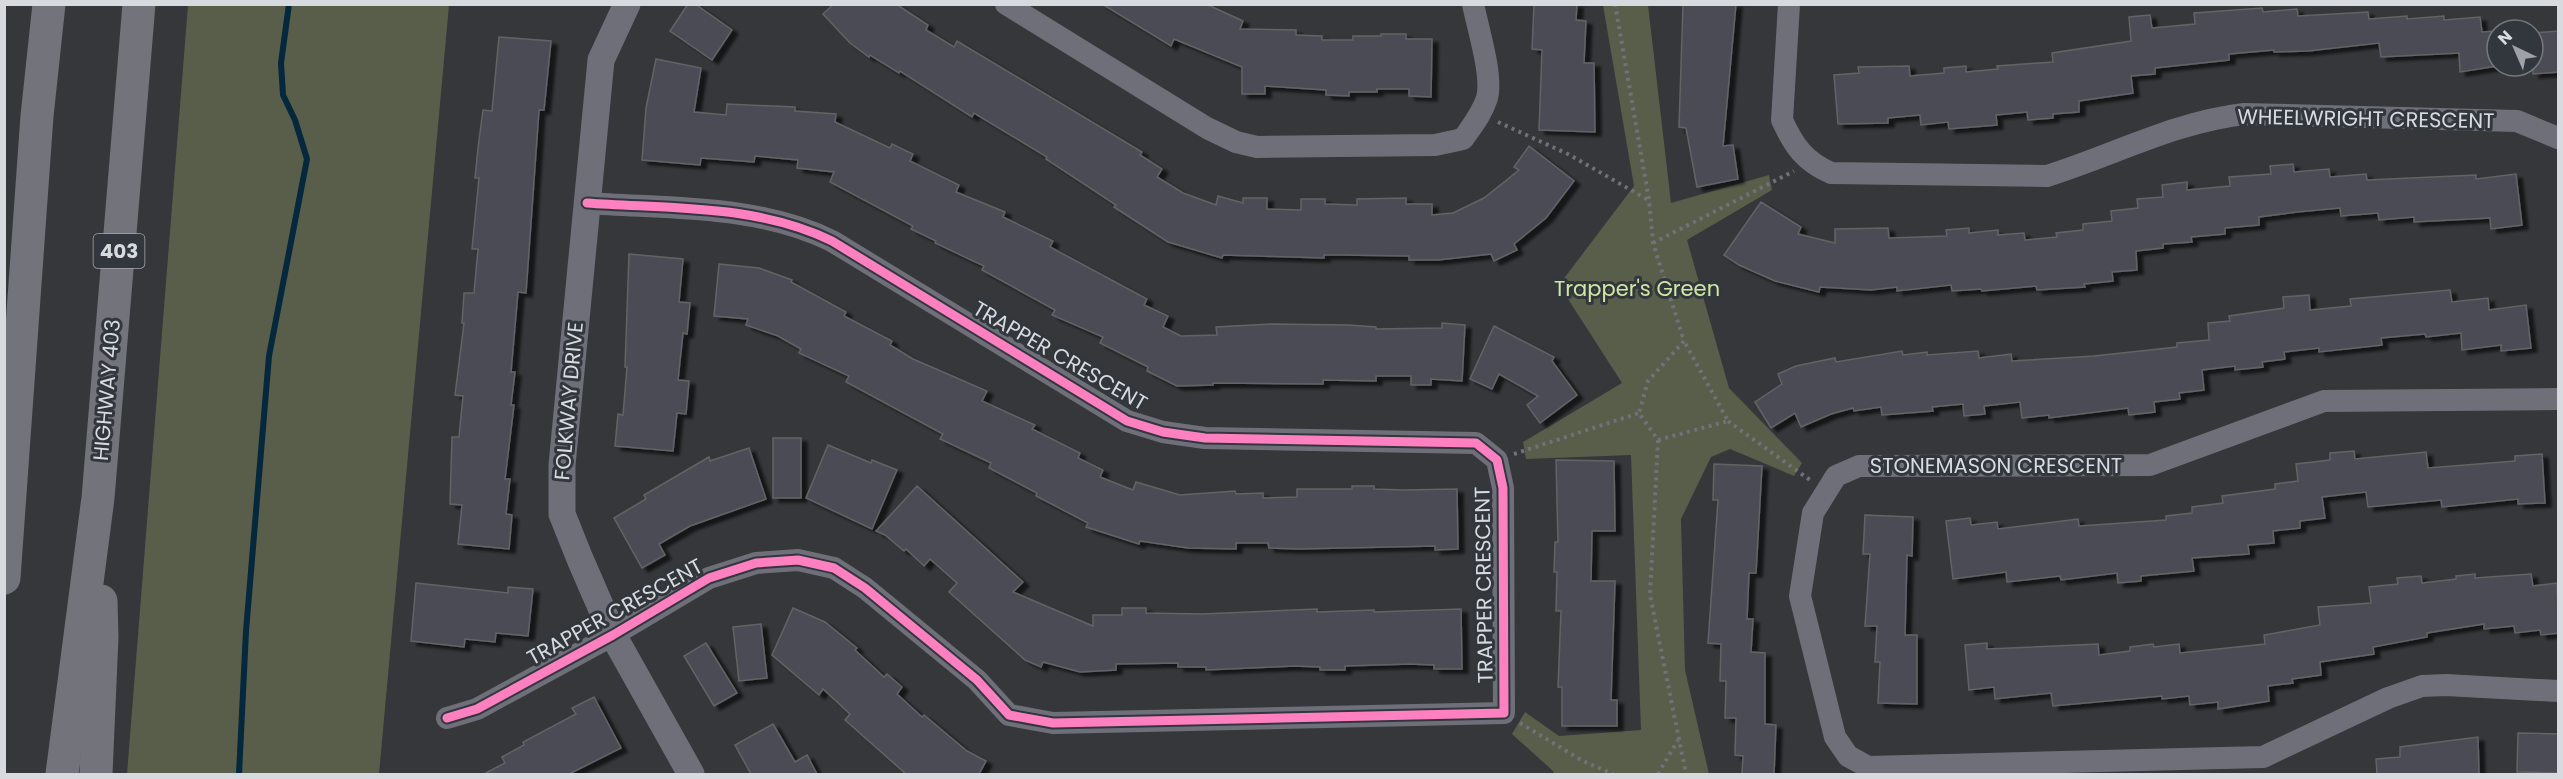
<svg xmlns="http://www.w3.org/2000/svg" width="2563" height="779" viewBox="0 0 2563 779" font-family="Poppins,sans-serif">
  <defs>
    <filter id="shadow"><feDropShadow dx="6" dy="4" stdDeviation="1.5" flood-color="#0009"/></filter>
  </defs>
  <rect width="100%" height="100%" fill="#35373a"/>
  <g fill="#585e4a">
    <path d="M188,5h261l-70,769h-252z"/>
    <path d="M1603,5h45l23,198 98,-28 3,15 -85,50 42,148 73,75 -8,13 -64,-27 -19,8 -30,62 4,151 24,104h-155l-1,-3 -41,-37 13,-22 34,24 82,-6 -10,-275 -105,4 -3,-17 99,-59 -63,-98 75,-99z"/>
  </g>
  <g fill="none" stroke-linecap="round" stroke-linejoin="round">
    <path stroke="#05283d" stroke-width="6" d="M239,774l7,-143 23,-275 38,-197 -12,-39 -12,-25 -2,-32 8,-59"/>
  </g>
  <g fill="#4b4c55" stroke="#626366" stroke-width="1.5" filter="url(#shadow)">
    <path d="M688,4h7l37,26 -20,30 -42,-29z"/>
    <path d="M834,4h62l32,21 -2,5 28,17 3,-6 185,111 -2,3 22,14 -5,8 26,16 33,12 2,-9 25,7v-5h24v11l34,1v-11h24v5l32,1v-6l49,-1v6h26v11l21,-2 31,-15 35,-28 -5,-3 15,-21 45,35 -28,37 -32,26 3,6 -23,11 -3,-7 -53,6h-29v-4l-68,-1h-17v3l-101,-3 -1,3 -54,-16 -54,-35 2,-2 -70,-46 1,-2 -73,-44 -2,4 -72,-46 -1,2 -29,-18 -1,2 -19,-14 -27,-29z"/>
    <path d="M1102,4h104l37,17 -3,8 56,1v5l26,1v4h31v-4h28v-2h25v5h26l-1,58 -22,-1v-7h-32v3h-28v4l-23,-1v-5l-61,-4v8h-23v-27l-68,-28 -3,7z"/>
    <path d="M1534,4h43l-1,16 10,1 -2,42h10l1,69 -56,-2 3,-80 -10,-1z"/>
    <path d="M1683,4h53l-13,142 10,-1 5,34 -41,8 -11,-59 -7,-1z"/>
    <path d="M2262,8l1,4 34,-3 1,7 70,-4 1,7 38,-3v3l37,-3v4l36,-3 2,15 15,-1v35l-37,6 -1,-19 -78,4 -2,-14 -71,8 -34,1v-2l-45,4v6l-74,8v6l-24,2 2,17 -54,8v11l-26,2v4l-25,2 -1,-8 -31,3 1,10 -48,4 -1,-7 -27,3 -1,-10 -32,3v5l-50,1 -4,-49 25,-2 -1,-6 51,-1 1,10 34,-3v-5l22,-2v6l32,-3 -1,-3 56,-4 -1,-9 79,-12 -2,-24 21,-2 2,13 43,-4 -1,-11z"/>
    <path d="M2559,31v41l-26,2v-41z"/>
    <path d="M499,37l52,4 -7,69h-5l-13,183 -8,-1 -7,80h4l-4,33h3l-9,74h5l-4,35 6,1 -3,34 -51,-5 4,-39 -12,-1 2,-67h7l4,-41 -8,-1 9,-72h-2l2,-30h10l4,-44h-6l7,-71h-4l3,-30 5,-38 9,1z"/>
    <path d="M656,59l45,9 -7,44 32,3 1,-11 68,3v4l41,3 -1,8 55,26 2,-4 21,10 -3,7 49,24 -3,7 49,20 -2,5 50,24 -3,6 97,52 -3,6 24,11 -5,11 18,9 36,-1 -1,-8 55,-3 78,1 27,2v2l66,-1v-5l23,2 -3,56 -31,-2v6h-20v-9h-35v5l-53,-1v4l-110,-1v2l-36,1 -30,-15 1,-4 -48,-24 3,-6 -51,-22 3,-5 -73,-40 2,-4 -49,-23 1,-2 -25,-12 2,-3 -83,-44 4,-10 -37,-4 1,-8 -43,-4 -1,6 -53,-4 -1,7 -58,-5 4,-52z"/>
    <path d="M2293,164l1,8 35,-3 1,8 36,-3 1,6 109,-5v4l40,-5 6,51 -31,4 -1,-11 -76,4v-5l-35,3 -1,-7 -37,3 -1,-8 -43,4 -38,5v8l-34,3v6l-34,3 1,5 -29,2v4l-27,3 1,19 -25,2 1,9 -29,3 1,3 -48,3 -1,-4 -54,5 -1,-2 -29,2 -1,-6 -54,6v-4l-26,3 -51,-3 -1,5 -44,-11 -36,-16 -15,-10 37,-53 40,25 -3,7 37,9v-14l53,-1 1,10 58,-2 -1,-6 23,-2v5l29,-3v5l26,-2 1,7 32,-3 -1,-4 27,-3v-6l29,-3 -1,-10 27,-3 -1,-9 26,-2 -1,-12 25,-3v8l43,-4 -1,-9 42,-3 -1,-8z"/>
    <path d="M629,254l54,5 -4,43 11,1 -3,31 -4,-1 -5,47 11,1 -3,33 -9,-1 -4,38 -58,-5 3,-32 5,1 4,-48h-2z"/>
    <path d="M719,264l40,4 33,12 -1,2 55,30 -2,4 48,25 -2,4 23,14 74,32 -5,10 53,24 -3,4 48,24 -2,5 25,12 -3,7 33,13 3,-8 44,13 55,-4 1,3 27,-1v5l34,-1v-8h55v-3h22v3l29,1 54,-1 1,60 -23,1v-4l-137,3 -29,-1 -1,-5h-32v6l-48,-1 -48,-7 -1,3 -53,-17 2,-4 -52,-27 1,-3 -48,-25 2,-5 -51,-24 3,-5 -97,-52 3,-6 -50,-23 2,-4 -23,-13 -32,-11 2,-6 -34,-3z"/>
    <path d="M2450,290l2,12 36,-4 1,12 37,-5 5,43 -30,3v-6l-39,5 -1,-17 -35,4 -1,-3 -44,4 1,7 -63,7v-4l-35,4 1,7 -23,3 1,5 -28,3v-4l-33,4 2,20 -25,3 1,6 -26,3 1,10 -26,3 -1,-7 -79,10v-3l-27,3 -2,-16 -36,4 1,8 -21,2 -1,-12 -31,3 1,4 -51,4 -1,-8 -27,4 -1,-3 -22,6 -30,13 -6,-14 -24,15 -16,-26 27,-18 -4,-10 18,-8 39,-8 1,4 66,-11 1,4 24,-3v3l51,-4 1,7 32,-4 1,7 82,-5 83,-9v-4l32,-3 -1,-17 22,-2 -1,-5 55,-8 -1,-11 26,-2 1,15 41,-4 -1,-7z"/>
    <path d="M1494,326l60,31 -2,4 25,34 -37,28 -13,-18 11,-9 -39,-22 -7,15 -22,-10z"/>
    <rect x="773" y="438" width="28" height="60"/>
    <path d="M828,445l43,18 1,-3 25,10 -25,59 -66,-31z"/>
    <path d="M749,448l17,51 -76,27 -31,18 6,11 -23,13 -28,-50 32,-19 -2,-4 65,-38 1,4z"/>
    <path d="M2354,451l1,8 71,-7 2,16 87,-7v-5l27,-2 3,49 -27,1v-5l-76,8 -1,-7 -73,7 -2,-15 -44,5 3,21 -25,3v7l-27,3 1,12 -26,2 1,9 -57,4 2,13 -53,5v5l-23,2 -1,-10 -56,7 -1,-4 -53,6 -1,-10 -53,7 -7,-58 24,-3 1,7 26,-3 1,7 80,-10 1,7 87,-6v-4l26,-3v-6l31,-4 -1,-7 53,-7v-5l23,-3 -2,-17 34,-4v-7z"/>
    <path d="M1556,460l58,1 1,70h-23l-1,50h24l-4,119h6v26h-55v-39h-4l3,-76h-5l1,-39h-3l1,-30h3z"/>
    <path d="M1714,464l48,2 -6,107h-7l-2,46h6l-2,33 14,1v71l11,1 -2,49h-32l1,-18 -8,-1 1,-37h-11l1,-37h-6l1,-37 -13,-1 10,-143h-5z"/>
    <path d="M917,486l106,96 -10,10 80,34v-11h29v-7h24v5l56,1 91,-4 24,-1v3l57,-2v2l87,-3 1,60h-28v-4l-24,-1 -65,2v4h-25v-3l-26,-1 -88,4v-3h-28v-4l-62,1v6l-36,2 -37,-10 -2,5 -16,-7 -76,-68 8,-9 -27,-24 -6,7 -18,-17 -2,2 -19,-16 -9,-4z"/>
    <path d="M1865,515l48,2 -1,39 -5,-1 -2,80h12v69l-39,-1 2,-41h-5l2,-36h-12l5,-72h-7z"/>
    <path d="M2475,574v4l56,-4 2,12 24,-3 2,50 -18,2 -1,-5 -25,3 -1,-7 -30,3v-5l-57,9v4l-54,10 1,7 -54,8 1,13 -29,4 1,4 -25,3 1,15 -51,8v-7l-28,3 -1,-9 -27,3v-3l-109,10 -2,-13 -56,6 -1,-12 -25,3 -4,-45 22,-2v6l111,-5 1,11 31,-4v-4l23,-3 1,3 25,-3 1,9 85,-9 -1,-9 56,-10 -2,-18 53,-4 -2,-16 29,-3 -1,-6 24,-2 1,7 34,-4v-3z"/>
    <path d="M416,583l92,10v-6l25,2 -5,47 -32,-3 -1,9 -30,-3 -1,8 -53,-6z"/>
    <path d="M793,608l32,14 32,26 -2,2 29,27 3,-3 15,13 -5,7 25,23 2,-2 43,36 19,10 -7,13h-73l-61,-54 5,-6 -27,-25 -4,6 -47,-40z"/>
    <path d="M761,624l6,54 -28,3 -6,-54z"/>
    <path d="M706,643l31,50 -23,13 -30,-50z"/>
    <path d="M594,697l27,51 -52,26h-85l21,-11 -3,-6 22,-12 -1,-3 53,-28 -4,-6z"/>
    <path d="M773,724l22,38 12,-7 10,19h-66l-16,-29z"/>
    <path d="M2518,733l41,1v39l-42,-1z"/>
    <path d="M2478,737l1,37h-102l-1,-15 24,-2v-10z"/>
  </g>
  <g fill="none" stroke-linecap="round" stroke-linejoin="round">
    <g stroke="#70727a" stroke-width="4" stroke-dasharray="3 4.5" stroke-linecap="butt">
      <path d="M1615,4l34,196 4,43 31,98 -36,40 -9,32 19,27 -8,155 36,179"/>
      <path d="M1498,122l72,33 78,45"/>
      <path d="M1653,243l141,-72"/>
      <path d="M1728,421l82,59"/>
      <path d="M1658,440l70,-19 -44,-80"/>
      <path d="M1514,454l125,-41"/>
      <path d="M1520,723l63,38 30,13"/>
      <path d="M1658,774l20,-34"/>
    </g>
    <g stroke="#6f6f7a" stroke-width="22">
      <path d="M1006,4l201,124 29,14 21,5 178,-2 28,-6c9,-13 19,-25 24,-41 6,-22 -9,-69 -14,-94"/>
      <path d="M1789,4l-7,116c12,26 22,41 49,53l216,3c67,-21 128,-54 197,-62l273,7 41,17"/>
      <path d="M2558,399l-234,2 -174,64 -291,1 -23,10 -23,37 -13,83 35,141 13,19 20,11 395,-10 125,-59 34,-12 24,-1 112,6"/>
      <path d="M447,718l30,-9 136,-74 96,-57 47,-15 42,-3 36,8 31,20 112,92 32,35 44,8 451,-10 -1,-225 -6,-28 -21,-17 -271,-5 -42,-6 -36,-11 -295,-180c-75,-37 -163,-32 -245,-38"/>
    </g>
    <path stroke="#6f6f7a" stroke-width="27" d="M627,4l-26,56 -39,405v49l18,45 33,76 78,139"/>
    <g stroke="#72737b" stroke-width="33">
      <path d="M4,578l33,-462 12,-112"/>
      <path d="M62,774l36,-276 41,-494"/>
      <path d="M96,774l6,-137 -1,-36"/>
    </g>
    <g stroke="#32373d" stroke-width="13">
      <path id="cycleway" d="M447,718l30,-9 136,-74 96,-57 47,-15 42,-3 36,8 31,20 112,92 32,35 44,8 451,-10 -1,-225 -6,-28 -21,-17 -271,-5 -42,-6 -36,-11 -295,-180c-75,-37 -163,-32 -245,-38"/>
    </g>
    <use href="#cycleway" stroke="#ff80c0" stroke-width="9"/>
  </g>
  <g text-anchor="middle" stroke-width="6" stroke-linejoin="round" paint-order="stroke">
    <rect fill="#32373d" stroke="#a6a9ae" stroke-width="1.5" x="93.5" y="234" width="51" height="34" rx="4.5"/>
    <g font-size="20" font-weight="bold" fill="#d7dade">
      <text x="119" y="258">403</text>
    </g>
    <g font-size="21" fill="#d7dade" stroke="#32373d">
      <text transform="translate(2366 119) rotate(1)" y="7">WHEELWRIGHT CRESCENT</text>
      <text transform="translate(1060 356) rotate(30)" y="7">TRAPPER CRESCENT</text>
      <text transform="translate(107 390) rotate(-85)" y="7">HIGHWAY 403</text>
      <text transform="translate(569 401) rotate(-85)" y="7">FOLKWAY DRIVE</text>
      <text x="1996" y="473">STONEMASON CRESCENT</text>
      <text transform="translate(1484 585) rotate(-91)" y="7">TRAPPER CRESCENT</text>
      <text transform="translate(615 612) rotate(-29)" y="7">TRAPPER CRESCENT</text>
    </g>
    <g font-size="21" fill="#d1e6a2" stroke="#32373d">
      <text x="1637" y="296">Trapper's Green</text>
    </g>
  </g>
  <rect width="2563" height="779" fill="none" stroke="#d7dade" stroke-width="12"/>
  <g transform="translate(2515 48) rotate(316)"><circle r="28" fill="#32373d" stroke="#74787d" stroke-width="1.5"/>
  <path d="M0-4.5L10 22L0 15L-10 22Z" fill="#9ea1a5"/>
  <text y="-9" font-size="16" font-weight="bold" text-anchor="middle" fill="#d7dade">N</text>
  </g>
</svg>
